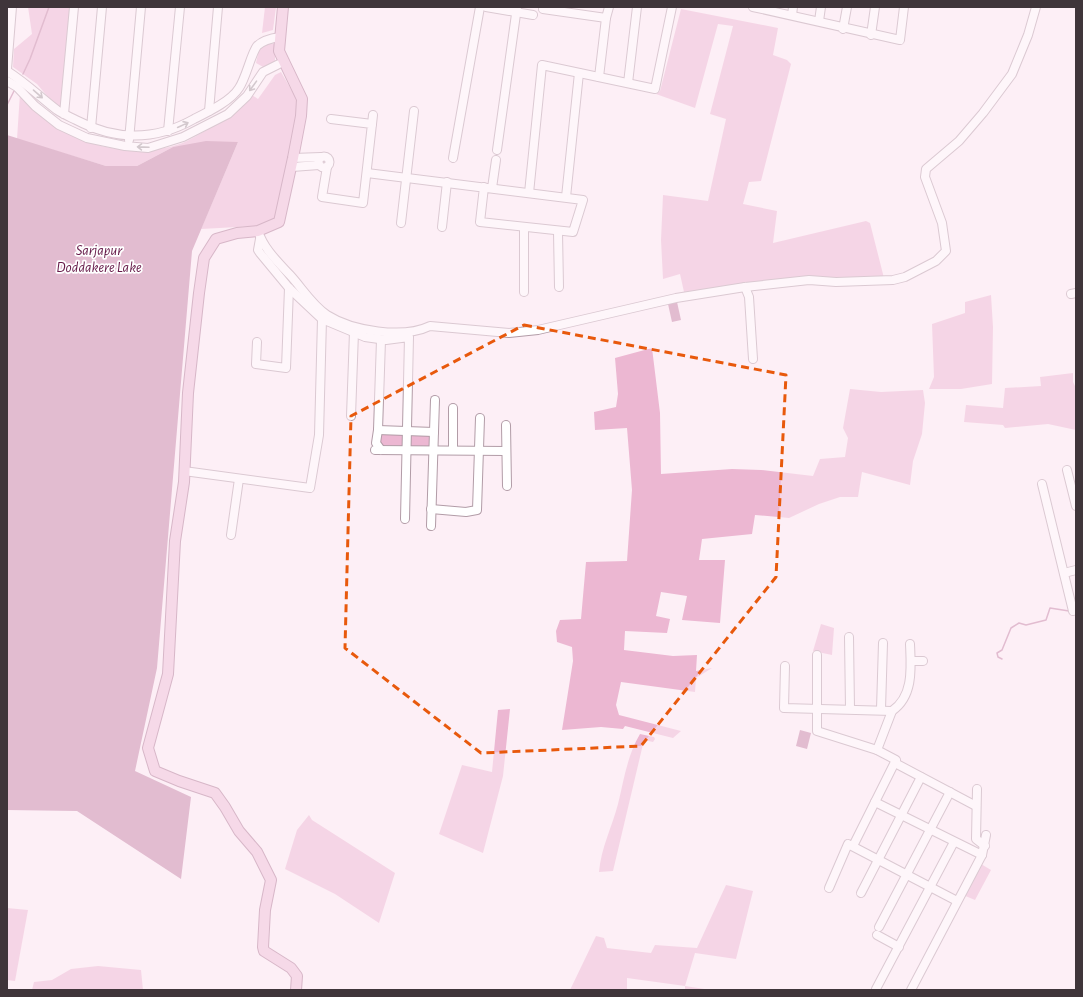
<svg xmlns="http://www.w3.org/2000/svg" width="1083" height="997" viewBox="0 0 1083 997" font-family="'Alegreya Sans',sans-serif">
  <rect width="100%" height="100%" fill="#fdeff6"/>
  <g fill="#ecb7d2">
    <path d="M28,7h42l-8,102 -14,-12 -11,-13 -24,-17 1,-18 18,-15z"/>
    <path d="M265,7h11l-3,23 -11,3z"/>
    <path d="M681,9l97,19 -5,27 14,5 4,4 -30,117 -12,1 -6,22 34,7 -4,32 93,-22 4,2 14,55 -144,6 -56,8 -4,-18 -17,5 -2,-39 2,-45 45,6 18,-82 -16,-5 23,-88 -15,-2 -23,84 -39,-14 4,-3z"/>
    <path d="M269,43l6,1v20l-10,4 -9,-5 3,-14z"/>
    <path d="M281,72l14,24 3,11 -21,111 -21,8 -55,3 37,-87 -65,5 -36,19h-31l-89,-27 3,-46 68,49c27,10 72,12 99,-1 24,-12 45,-28 65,-46l6,4 17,-24z"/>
    <path d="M991,295l2,32 -1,57 -31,5h-32l5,-12 -2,-53 33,-11v-11z"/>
    <path d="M652,348l8,65 1,61 71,-5 29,1 52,6 7,-17 25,-2 3,-19 -5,-10 7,-39 31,3 42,-2 2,13 -3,31 -9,27 -3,24 -48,-13 -4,25h-18l-21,7 -30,14 -34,-3 -3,19 -50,5 -3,21h26l-5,63 -38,-3 5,-24 -26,-4 -5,24 14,3 -3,14 -42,-2 -1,19 49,6 24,-1 -1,16 16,-3 -16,10 -1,14 -74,-10 -5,23 3,10 62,16 -8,7 -48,-12 -2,3 -22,-2 -39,3 11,-69 -1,-14 -15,-5 -1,-11 4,-11 21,-1 5,-57 41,-1 5,-71 -5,-62 -32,2 -1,-18 22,-5 2,-13 -3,-36z"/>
    <path d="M1073,373v9l3,6v42l-28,-6 -43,4 -2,-3 -39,-3 2,-17 37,3 2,-20 36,-2 -1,-9z"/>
    <path d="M377,434l26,1v11l-27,-1z"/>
    <path d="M409,435l22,1v12l-23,-1z"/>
    <path d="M821,624l13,4 -2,27 -19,-4z"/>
    <path d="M510,709l-7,67 -20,77 -44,-19 23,-69 30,7 6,-62z"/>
    <path d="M640,734l14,3 1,2 -2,3 -9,-2 -31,131 -14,1c2,-24 13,-45 19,-68 6,-24 9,-48 22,-70z"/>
    <path d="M309,815l3,5 83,53 -16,50 -44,-29 -50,-25 12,-39z"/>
    <path d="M981,864l10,6 -16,30 -12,-5z"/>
    <path d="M726,885l27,6 -17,68 -41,-6 -10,33 26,4h-26v-4l-58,-8v12h-57l26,-54 8,2 3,10 44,5 4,-8 42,3z"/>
    <path d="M7,908l21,2 -13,71 -8,-1z"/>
    <path d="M98,966l43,4 2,20h-111l2,-8 18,-2 19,-11z"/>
  </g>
  <g fill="#c07fa2">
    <path d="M7,135l99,31h31l36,-19 33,-6 32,1 -46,109 -35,417 -22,103 56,26 -10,82 -104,-68 -70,-1z"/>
    <path d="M677,302l4,18 -9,2 -4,-18z"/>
    <path d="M800,730l11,3 -4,16 -11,-3z"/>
  </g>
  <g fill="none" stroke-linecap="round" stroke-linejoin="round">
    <g stroke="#c07fa2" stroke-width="1.5">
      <path d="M23,74l7,-15 19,-52"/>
      <path d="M7,105l7,-14"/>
      <path d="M1002,659l-4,-2 -1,-4 5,-3 9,-22 8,-5 7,2 20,-5 4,-12 19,3"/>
    </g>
    <g stroke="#b29ca7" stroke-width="10">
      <g id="minor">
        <path d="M486,7l47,8"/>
        <path d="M753,7l147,33 4,-33"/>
        <path d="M543,9l63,9"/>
        <path d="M792,15l1,-8"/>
        <path d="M819,21l2,-14"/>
        <path d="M843,29l4,-22"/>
        <path d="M871,35l4,-28"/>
        <path d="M7,69l5,-62"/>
        <path d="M7,71c19,12 33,26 50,39 6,4 13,7 19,10 40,21 79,21 118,-1 14,-7 37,-18 45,-31 7,-10 12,-34 18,-42 5,-5 16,-8 23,-9"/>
        <path d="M599,77l7,-59 3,-11"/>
        <path d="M7,81l10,6 18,19 24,19 28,13 38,8 23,2 35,-11 45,-23 19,-18 16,-24 20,-10"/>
        <path d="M628,83l9,-76"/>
        <path d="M209,111l9,-104"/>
        <path d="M64,114l10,-107"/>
        <path d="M372,124l1,-9"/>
        <path d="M91,128l11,-121"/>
        <path d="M168,131l12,-124"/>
        <path d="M129,140l12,-133"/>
        <path d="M497,150l20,-143"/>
        <circle cx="324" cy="162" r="5.5"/>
        <path d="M293,158l28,-1"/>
        <path d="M453,158l27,-151"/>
        <path d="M292,167l27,-2"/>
        <path d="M327,167l-5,30 41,6 9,-79 -41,-5"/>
        <path d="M367,173l216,27 -10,32 -93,-10 4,-35"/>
        <path d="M492,188l4,-28"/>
        <path d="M529,193l13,-128 113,24 17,-82"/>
        <path d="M566,197l13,-124"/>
        <path d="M401,223l13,-112"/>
        <path d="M442,227l5,-45"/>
        <path d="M524,227v65"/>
        <path d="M258,231c6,18 19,30 32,44 12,13 22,30 37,40 25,16 76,24 103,11l79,7 29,-3 138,-32 69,-11 64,-7 27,2 57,-2 12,-3 31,-16 10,-10 -4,-28 -17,-46 1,-8 33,-28 24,-28 29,-39 16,-39 8,-28"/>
        <path d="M558,232l1,55"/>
        <path d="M745,287l4,10 4,62"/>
        <path d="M1071,294l5,-1"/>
        <path d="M322,319l43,18 21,3 23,-3 -4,182"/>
        <path d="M381,340l-3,90 -2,13 5,7"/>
        <path d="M257,342l-1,22 30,4 3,-80"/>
        <path d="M351,416l3,-84"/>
        <path d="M506,425l1,61"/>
        <path d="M378,430l56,2"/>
        <path d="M375,450l131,1"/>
        <path d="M453,450v-42"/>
        <path d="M1067,470l9,36"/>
        <path d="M184,471l126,17 9,-53 3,-116 -33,-31 -29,-35 -2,-3 2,-11"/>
        <path d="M1042,484l31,127"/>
        <path d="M431,509l35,3 11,-2 3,-92"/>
        <path d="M431,526l4,-126"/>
        <path d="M231,535l8,-56"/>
        <path d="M1064,573l12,-3"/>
        <path d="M849,637l1,72"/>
        <path d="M817,655v76l60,19 19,10 -43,86"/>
        <path d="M911,661h12"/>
        <path d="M785,666l-1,42 108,3"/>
        <path d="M881,709l2,-66"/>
        <path d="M877,750l15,-39c22,-15 19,-44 18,-67"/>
        <path d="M895,763l81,43"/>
        <path d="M977,789l-1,50 9,7"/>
        <path d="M875,802l107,53"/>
        <path d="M829,888l19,-44 109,57"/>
        <path d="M861,893l60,-116"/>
        <path d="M879,927l71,-135"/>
        <path d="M877,935l22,12"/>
        <path d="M876,989l78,-147"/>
        <path d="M911,990l71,-135 4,-20"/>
      </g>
    </g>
    <g stroke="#a97390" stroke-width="12">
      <path id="major" d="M283,7l-4,44 23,48 -1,17 -8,42 -14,64 -21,9 -21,2 -21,6 -12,19 -5,35 -11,100 -4,89 -9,59 -7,133 -20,74 7,23 24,10 36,12 10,14 14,24 18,21 14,28 -6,30 -2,37 1,4 27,17 6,8 -1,14"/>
    </g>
    <use href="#minor" stroke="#fff" stroke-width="8"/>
    <use href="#major" stroke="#eebfd8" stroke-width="10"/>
  </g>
  <defs><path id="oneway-shaft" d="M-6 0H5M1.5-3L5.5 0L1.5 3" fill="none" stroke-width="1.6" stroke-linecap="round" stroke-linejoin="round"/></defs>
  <g stroke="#9f9a9c">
    <use href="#oneway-shaft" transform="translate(253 86) rotate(126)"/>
    <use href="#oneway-shaft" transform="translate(38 94) rotate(41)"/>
    <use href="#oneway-shaft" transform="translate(183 125) rotate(-25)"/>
    <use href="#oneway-shaft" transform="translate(143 147) rotate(-178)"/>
  </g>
  <path d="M0 0H1083V997H0ZM524,325l262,50 -10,202 -135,169 -160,7 -136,-105 6,-232z" fill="#fdeff6" fill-opacity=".55" fill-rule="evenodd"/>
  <path fill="none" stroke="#e8590c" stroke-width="3" stroke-dasharray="8 5" stroke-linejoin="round" d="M524,325l262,50 -10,202 -135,169 -160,7 -136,-105 6,-232z"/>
  <g text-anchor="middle" stroke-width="3.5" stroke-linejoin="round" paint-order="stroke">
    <g font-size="15" font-style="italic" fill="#661a49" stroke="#fff">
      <text x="99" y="255">Sarjapur<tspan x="99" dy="17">Doddakere Lake</tspan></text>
    </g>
  </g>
  <rect width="1083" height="997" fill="none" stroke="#3f353a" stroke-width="16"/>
</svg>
